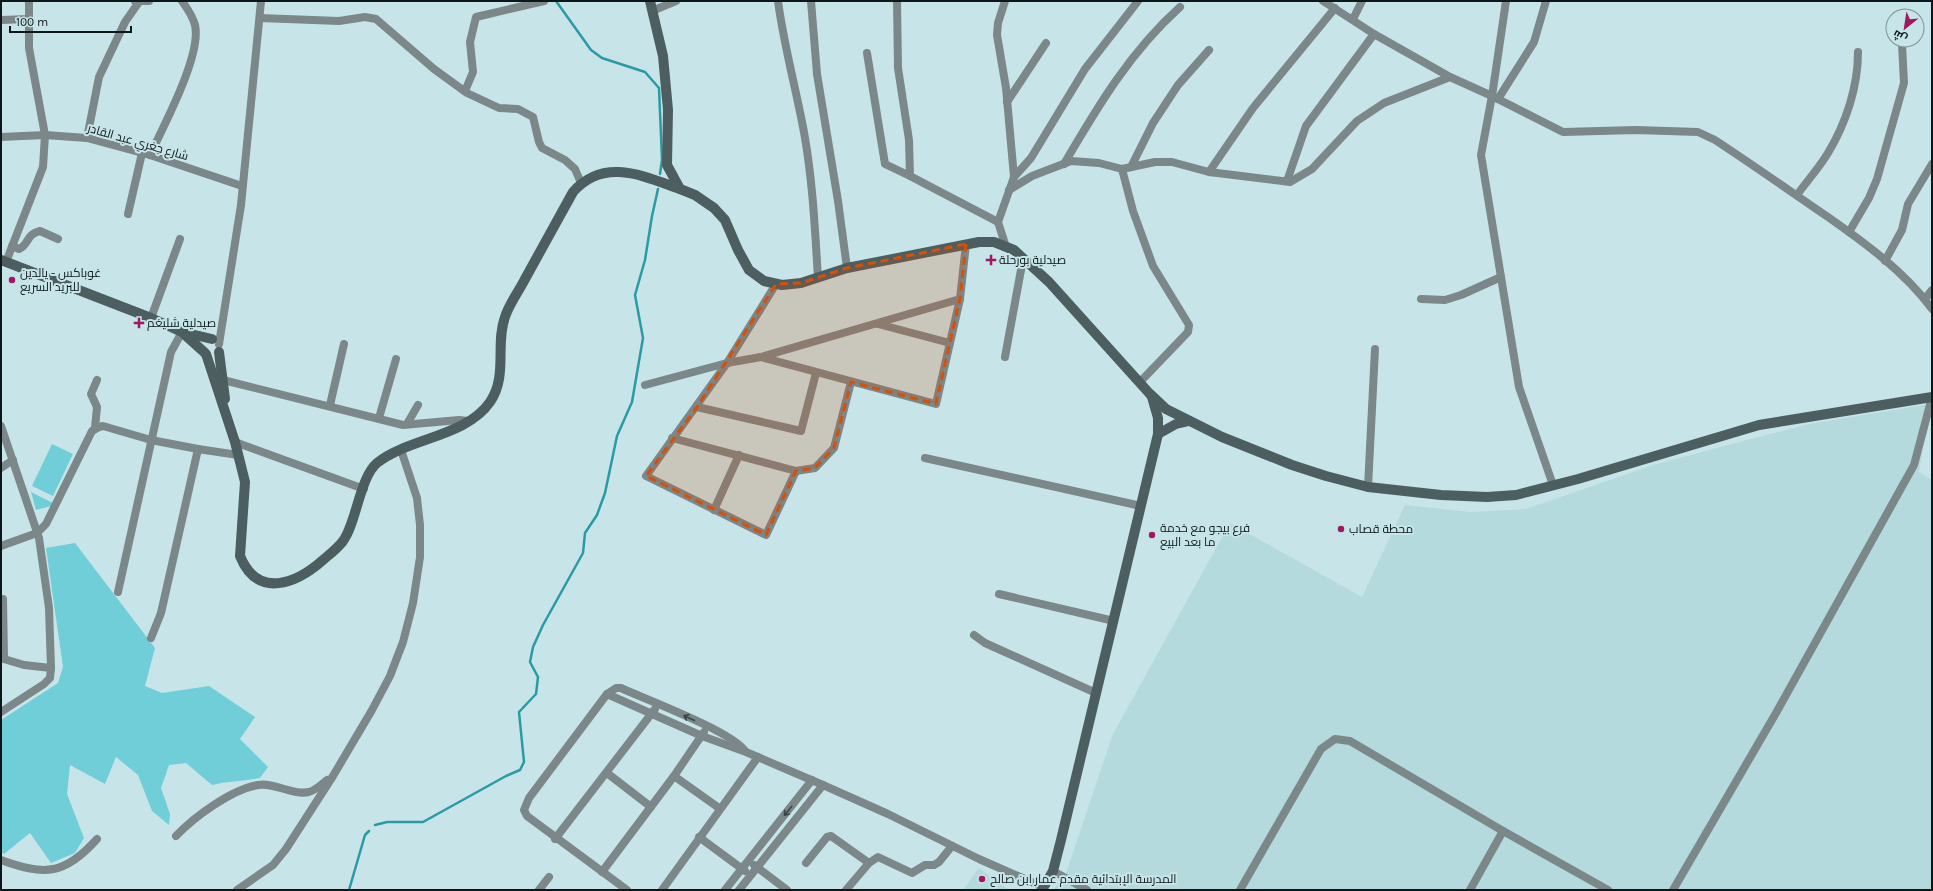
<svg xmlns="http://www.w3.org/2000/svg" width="1933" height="891" viewBox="0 0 1933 891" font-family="Karla,Cairo,sans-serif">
  <rect width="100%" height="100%" fill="#c7e5e8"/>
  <g fill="#b4dade">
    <path d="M1930,404l-11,68 13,8v410h-879l13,-17 47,-139 117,-211 132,74 43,-92 66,7 55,-3 127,-44 86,-23 70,-18z"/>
    <path d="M979,868l30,22h-46z"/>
  </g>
  <g fill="#6fced7">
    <path d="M52,444l21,10 -20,42 -21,-10z"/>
    <path d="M31,492l22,11 -2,3 -15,4z"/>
    <path d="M75,543l80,105 -10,38 17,7 47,-7 46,31 -15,22 28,28 -8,11c-16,3 -32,3 -48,7l-26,-22 -17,2 -8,23 9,26 -1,11 -17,-14 -14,-36 -22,-18 -11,27 -35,-19 -3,29 17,44 -9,15 -24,10 -21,-30 -26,21 -3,-2v-132l57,-37 5,-16 -17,-119z"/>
  </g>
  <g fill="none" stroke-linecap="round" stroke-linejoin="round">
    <g stroke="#2a9aa4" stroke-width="2.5">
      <path d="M556,1l35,49 11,8 43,14 14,16 3,72 -2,14"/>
      <path d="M375,825l12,-3h36l83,-46 14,-6 4,-8 -5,-50 17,-18 2,-17 -8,-15 3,-15 10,-22 40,-72 2,-20 12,-18 8,-22 12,-57 15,-34 11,-64 -8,-43 10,-35 7,-44 6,-27"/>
      <path d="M349,890l16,-55 4,-4"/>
    </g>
    <g stroke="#7b8788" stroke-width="8">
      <path d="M135,1h14"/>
      <path d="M778,1c6,46 19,91 27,137 8,47 10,93 13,140"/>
      <path d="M811,1l6,73 21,127 9,67"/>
      <path d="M897,1l1,67 11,72 1,36 88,46"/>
      <path d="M1005,1l-7,22 -1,12 9,53 8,89 -16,45 8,25"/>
      <path d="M1323,1l51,33 76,43"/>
      <path d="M1506,1l-14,95 -11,59 38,232 34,98"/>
      <path d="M652,11l24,-10"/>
      <path d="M260,18l79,3 26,-4 11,2 58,50 33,24 32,15 19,1 15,8 6,25 3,6 23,12 10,9 6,14"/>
      <path d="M1353,19l9,-18"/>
      <path d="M1,20l28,-1"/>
      <path d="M867,53l18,111 25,12"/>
      <path d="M465,91l8,-19 -3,-30 6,-25 68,-16"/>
      <path d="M1498,99l36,-57 12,-41"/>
      <path d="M1007,102l39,-59"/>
      <path d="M1,137l44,-2 42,3 63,17 92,31"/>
      <path d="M87,138l12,-61 26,-55 14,-20"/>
      <path d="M150,155c13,-28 52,-100 45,-130 -2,-8 -8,-17 -13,-24"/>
      <path d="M1064,164c34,-58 66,-112 116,-157"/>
      <path d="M1131,167l22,-44 25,-38 31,-35"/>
      <path d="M1122,169l11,42 20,55 36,59 -1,7 -48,50"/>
      <path d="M1209,172l44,-64 82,-100"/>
      <path d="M1014,177l17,-19 54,-89 53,-68"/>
      <path d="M1287,181l19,-55 68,-92"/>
      <path d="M1009,190l23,-14 39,-15 28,2 23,6 33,-7h17l37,10 81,10 22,-13 45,-48 27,-18 66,-26 42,19 71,36 73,-2 62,2 17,8c38,25 75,51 113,77 37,26 77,55 104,92"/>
      <path d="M1797,195c10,-14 22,-27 31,-42 18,-30 30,-66 30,-101"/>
      <path d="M128,214l14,-61"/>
      <path d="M1849,232l20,-34 8,-19 27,-96 -2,-39"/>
      <path d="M12,246l7,3c10,-4 7,-15 21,-18l18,8"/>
      <path d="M1885,261l17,-31 6,-26 24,-40"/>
      <path d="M6,262l37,-95 2,-32 -16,-87v-47"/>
      <path d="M776,284l-49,79 -81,113 120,59 30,-64"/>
      <path d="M1421,299l24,1 16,-5 40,-18"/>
      <path d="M1925,299l7,-9"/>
      <path d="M151,318l29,-79"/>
      <path d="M878,324l72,19"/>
      <path d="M219,344l22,-139 20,-204"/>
      <path d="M761,357l175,47 24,-105 6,-55"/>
      <path d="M1005,357l18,-98"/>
      <path d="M223,380l180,45 56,-5 9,1"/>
      <path d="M645,385l82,-22 34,-6 199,-58"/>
      <path d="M330,405l14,-61"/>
      <path d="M697,407l104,24 15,-58"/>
      <path d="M379,418l17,-59"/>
      <path d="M407,424l11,-19"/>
      <path d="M1,426l38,112 10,70 2,60 -1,10 -6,6 -43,28"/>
      <path d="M95,428l2,-21 -6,-13 6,-14"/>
      <path d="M672,438l124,33 19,-3 19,-20 17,-66"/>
      <path d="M235,442l129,47"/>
      <path d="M198,449l40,6"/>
      <path d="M925,458l216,48"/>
      <path d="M1,468l12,-8"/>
      <path d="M1368,487l7,-138"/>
      <path d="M714,510l25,-55"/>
      <path d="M1,546l36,-13 9,-9 46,-93 7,-4 4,-1 48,14 47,9 -37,164 -10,25"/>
      <path d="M118,592l53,-240 11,-20"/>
      <path d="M999,594l115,27"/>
      <path d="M3,599l1,59"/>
      <path d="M974,635l11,8 111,50"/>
      <path d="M1,658l23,7 27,3"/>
      <path d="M607,694l95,42 44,16 77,33 65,29 91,45 64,28"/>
      <path d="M607,773l44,34"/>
      <path d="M674,776l45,32"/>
      <path d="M1503,831l105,59"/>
      <path d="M176,836c18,-19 56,-47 82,-51 17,-3 35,11 51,7 7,-2 13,-8 18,-12"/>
      <path d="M699,837l46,34"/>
      <path d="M555,839l100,-130"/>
      <path d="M1,860c44,16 64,15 96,-21"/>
      <path d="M806,863l21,-26 4,-1 38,27"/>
      <path d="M754,865l33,25"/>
      <path d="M1053,871l34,19"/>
      <path d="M602,872l72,-96 30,-44"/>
      <path d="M237,890l36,-25 13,-16 47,-73 39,-66 18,-34 13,-34 10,-39 7,-46v-32l-3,-27 -16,-48"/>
      <path d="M539,890l10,-13"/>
      <path d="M627,890l-100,-74 -3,-6 5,-12 78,-104 9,-6h5c26,12 110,43 124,63"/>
      <path d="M662,890l96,-133"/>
      <path d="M725,890l87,-110"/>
      <path d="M739,890l84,-105"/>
      <path d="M846,890l23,-27 9,-6 34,16 13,-8h9l5,-3 13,-16"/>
      <path d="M1240,890l81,-141 14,-10 15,2 153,90 -33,59"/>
      <path d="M1673,890l103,-177 138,-248 18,-68"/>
    </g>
    <g stroke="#4d5e60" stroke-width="10">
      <path d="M650,1l13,55 5,54 -1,55 13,24 15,6 19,13 11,12 13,30 11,20 15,11 18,4 19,-2 46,-15 132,-26h15l20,8 35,32 100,111 17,16 56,28 70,28 34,11 42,11 73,8 46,2 29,-2 62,-16 181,-54 173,-28"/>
      <path d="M1,260l150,58 31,14 30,7"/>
      <path d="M184,334l20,18"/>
      <path d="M219,352l6,47"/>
      <path d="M206,354l29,88 10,40 -5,74c18,44 57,27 83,4 7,-6 15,-12 20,-19 13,-17 17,-64 34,-78 31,-25 89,-26 113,-61 18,-26 5,-58 15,-85 4,-13 14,-26 20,-38 16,-29 32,-58 48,-87 31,-35 70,-16 107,-3"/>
      <path d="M1158,434l18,-10 13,-3"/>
      <path d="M1042,890l11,-19 8,-31 97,-406v-16l-6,-21"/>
    </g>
  </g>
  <defs><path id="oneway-shaft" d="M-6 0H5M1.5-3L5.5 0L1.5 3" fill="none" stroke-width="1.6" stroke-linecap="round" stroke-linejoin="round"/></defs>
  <g stroke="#394445">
    <use href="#oneway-shaft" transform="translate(689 718) rotate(-155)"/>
    <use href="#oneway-shaft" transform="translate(788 811) rotate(129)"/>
  </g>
  <path fill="#d2520d" fill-opacity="0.2" stroke="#d2520d" stroke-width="3" stroke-dasharray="8 5" stroke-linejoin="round" d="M966,244l-6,55 -24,105 -85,-22 -17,66 -19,20 -19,3 -30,64 -120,-59 51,-69 79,-123 25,-1 46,-15z"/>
  <g fill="#a11762" stroke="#c7e5e8" stroke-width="1.5">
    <path d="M989 254h4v4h4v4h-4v4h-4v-4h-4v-4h4z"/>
    <circle cx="12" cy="280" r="4"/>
    <path d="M137 317h4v4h4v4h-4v4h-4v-4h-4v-4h4z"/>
    <circle cx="1341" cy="529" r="4"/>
    <circle cx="1152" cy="535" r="4"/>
    <circle cx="982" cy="879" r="4"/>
  </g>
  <g text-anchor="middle" stroke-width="4" stroke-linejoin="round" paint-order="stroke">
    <g font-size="12" fill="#0d1719" stroke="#c7e5e8">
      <text transform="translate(138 142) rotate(16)" y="4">شارع جغري عبد القادر</text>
    </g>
    <g font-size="12" fill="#0d1719" stroke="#c7e5e8" text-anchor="start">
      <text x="999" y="264">صيدلية بورحلة</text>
      <text x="20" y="277">غوباكس - يالدين<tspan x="20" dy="14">للبريد السريع</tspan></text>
      <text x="147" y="327">صيدلية شليغم</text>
      <text x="1160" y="532">فرع بيجو مع خدمة<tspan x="1160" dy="14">ما بعد البيع</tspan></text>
      <text x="1349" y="533">محطة قصاب</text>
      <text x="990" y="883">المدرسة الإبتدائية مقدم عمار ابن صالح</text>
    </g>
  </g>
  <rect width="1933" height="891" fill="none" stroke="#0d1719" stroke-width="4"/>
  <g transform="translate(1905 28) rotate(210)"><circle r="19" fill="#c7e5e8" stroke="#7d9395"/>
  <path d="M0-3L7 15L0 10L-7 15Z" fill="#a11762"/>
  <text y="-6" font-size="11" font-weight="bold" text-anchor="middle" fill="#0d1719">ش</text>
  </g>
  <path d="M10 26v6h121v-6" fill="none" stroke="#0d1719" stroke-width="2"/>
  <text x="16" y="26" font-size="12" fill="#0d1719" stroke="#c7e5e8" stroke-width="3" paint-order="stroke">100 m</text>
</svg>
